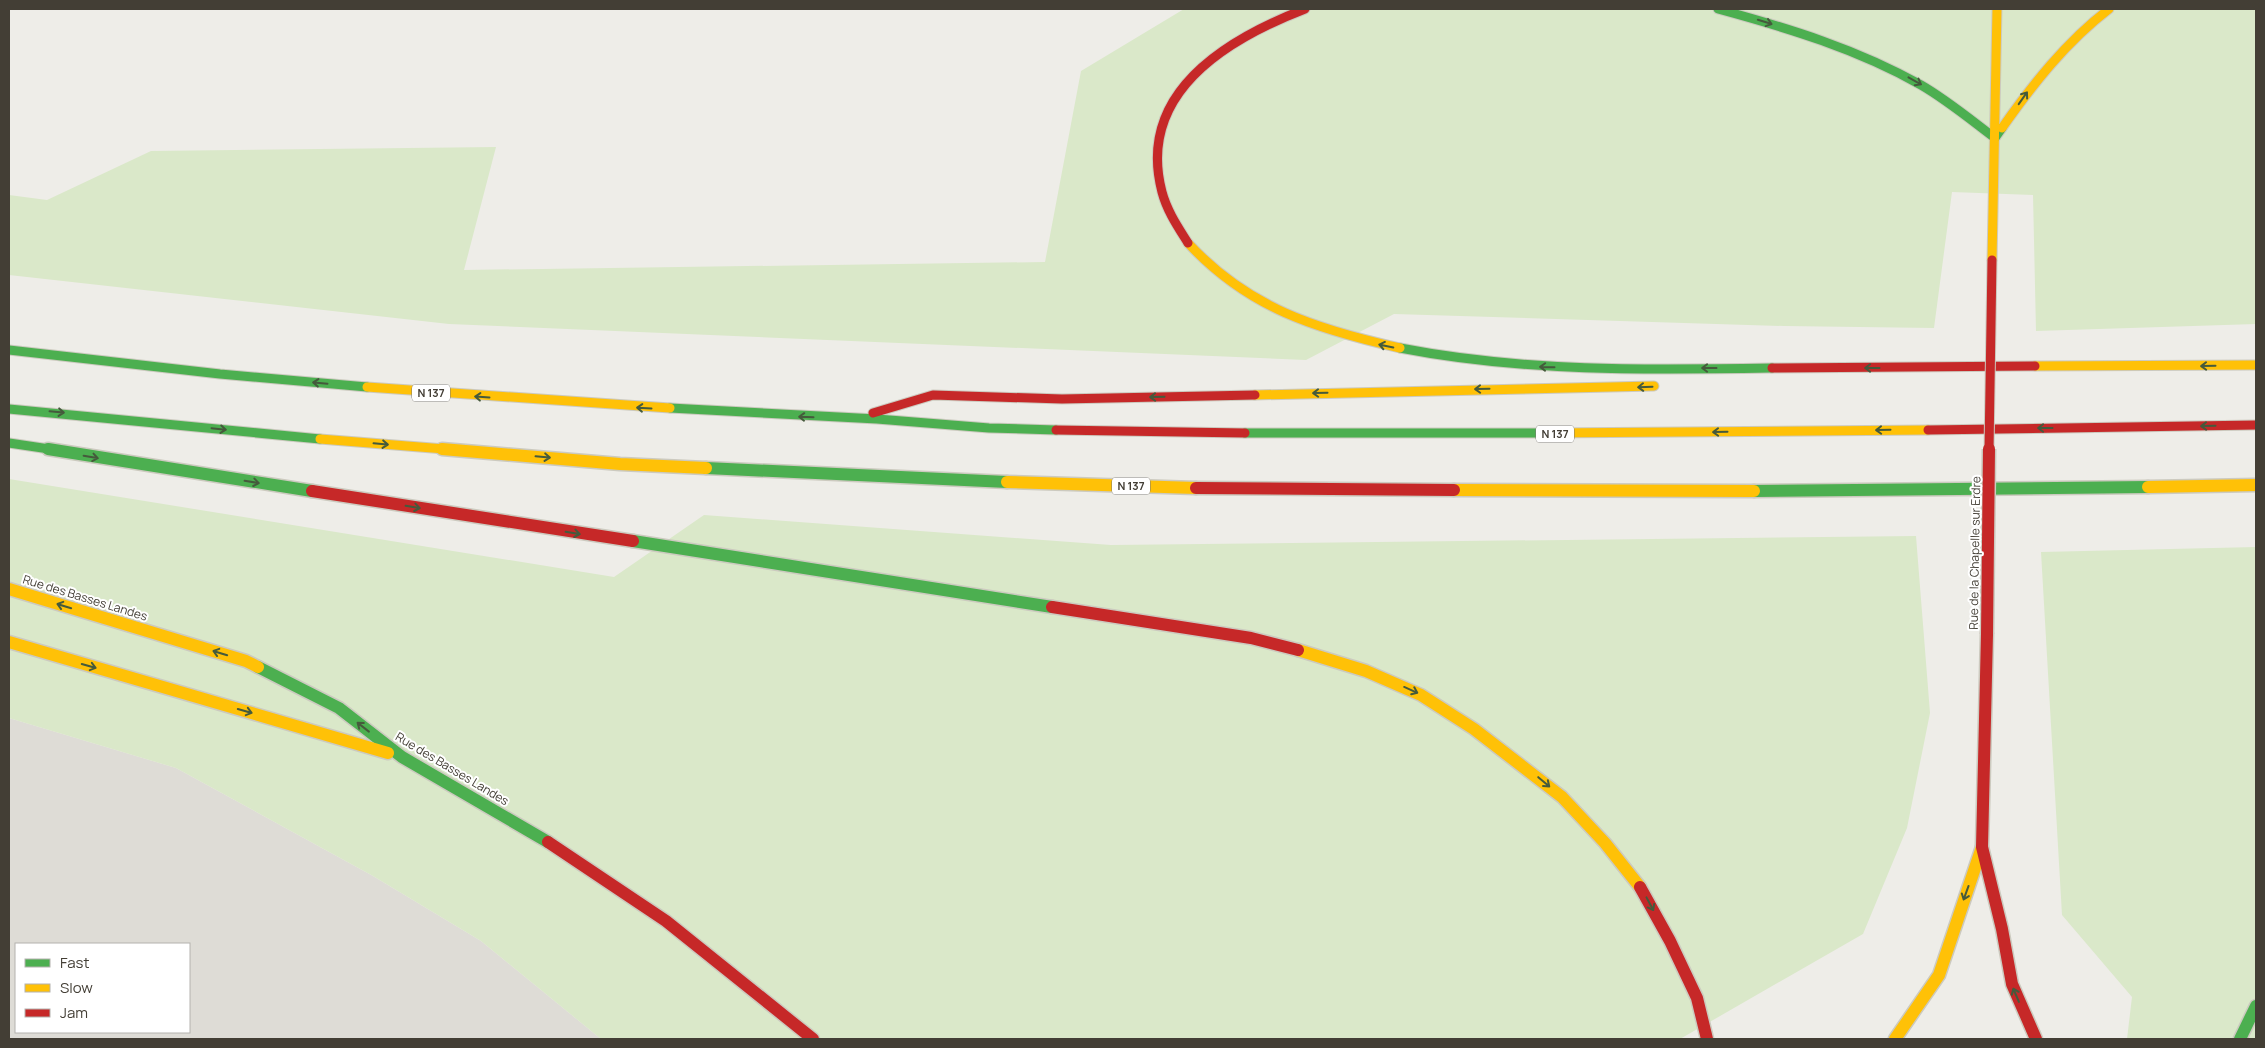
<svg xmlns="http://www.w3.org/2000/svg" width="2265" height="1048" viewBox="0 0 2265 1048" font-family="Manrope,sans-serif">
  <rect width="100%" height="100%" fill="#eeede8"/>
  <path fill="#dedcd6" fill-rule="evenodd" d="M9,718l167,50 197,108 108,65 120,98h-592zM16,944h173v88h-173z"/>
  <g fill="#dae8c9">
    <path d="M1184,9h1072v315l-220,7 -3,-136 -81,-3 -18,136 -150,-2 -390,-12 -88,46 -857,-36 -440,-49v-80l38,5 104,-49 345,-4 -32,123 581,-8 36,-191z"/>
    <path d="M9,479l605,98 90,-62 407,30 805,-9 14,177 -23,115 -44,106 -183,105h-1079l-120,-98 -108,-65 -197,-108 -167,-50z"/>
    <path d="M2256,547v492h-129l5,-42 -70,-82 -21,-363z"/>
  </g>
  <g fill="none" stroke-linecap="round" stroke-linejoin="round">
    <g stroke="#cccabf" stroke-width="11">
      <g id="fast-far1">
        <path d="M1718,9c70,19 139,40 203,76 26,15 50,35 74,53l7,-10"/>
        <path d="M1400,348c124,24 246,22 372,20"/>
        <path d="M9,350l211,24 147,13"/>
        <path d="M670,408l207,11 112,9 67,2"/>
        <path d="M9,409l311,30"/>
        <path d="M1245,433h299"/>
        <path d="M9,443l47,7"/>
      </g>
    </g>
    <g stroke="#cccabf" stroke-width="15">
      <g id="fast">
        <path d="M48,449l264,42"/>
        <path d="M706,468l301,14"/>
        <path d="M1754,491l394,-4"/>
        <path d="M633,541l419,66"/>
        <path d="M258,667l81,41 63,49 146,85"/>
        <path d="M2240,1039l16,-33"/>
      </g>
    </g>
    <g stroke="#cccabf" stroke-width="11">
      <g id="slow-far1">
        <path d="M2002,128c31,-44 64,-86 107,-119"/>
        <path d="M1188,243c60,65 128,86 212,105"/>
        <path d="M1992,260l5,-251"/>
        <path d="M2035,366l221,-1"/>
        <path d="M367,387l303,21"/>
        <path d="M1255,395l399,-9"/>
        <path d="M1544,433l384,-3"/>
        <path d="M320,439l137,11"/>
      </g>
    </g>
    <g stroke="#cccabf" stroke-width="15">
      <g id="slow">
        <path d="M442,449l178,15 86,4"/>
        <path d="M1007,482l189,6"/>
        <path d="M2148,487l108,-2"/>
        <path d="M1454,490l300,1"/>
        <path d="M9,589l237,72 12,6"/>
        <path d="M9,642l379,111"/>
        <path d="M1298,650l68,21 55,24 53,34 88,68 43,46 35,44"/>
        <path d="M1895,1039l44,-64 43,-128"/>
      </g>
    </g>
    <g stroke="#cccabf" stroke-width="11">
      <g id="jam-far1">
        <path d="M1188,243c-10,-16 -21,-32 -26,-51 -26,-99 65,-153 143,-183"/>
        <path d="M1772,368l263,-2"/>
        <path d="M873,413l60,-18 129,4 193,-4"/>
        <path d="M1056,430l189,3"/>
        <path d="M1928,430l328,-5"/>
      </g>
    </g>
    <g stroke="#cccabf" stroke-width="15">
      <g id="jam">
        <path d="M1196,488l258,2"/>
        <path d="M312,491l321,50"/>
        <path d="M1052,607l199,31 47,12"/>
        <path d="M1987,634l-5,213 20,82 10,55 24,55"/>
        <path d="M548,842l118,79 147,118"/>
        <path d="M1640,887l30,54 27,57 10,41"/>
      </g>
    </g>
    <use href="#fast-far1" stroke="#4caf50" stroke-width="9"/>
    <use href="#fast" stroke="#4caf50" stroke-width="12"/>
    <use href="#slow-far1" stroke="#ffc107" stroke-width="9"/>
    <use href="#slow" stroke="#ffc107" stroke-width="12"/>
    <use href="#jam-far1" stroke="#c62828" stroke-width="9"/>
    <use href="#jam" stroke="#c62828" stroke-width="12"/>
    <g stroke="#cccabf" stroke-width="11" stroke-linecap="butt">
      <path id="jam-bridge-far1" d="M1989,450l3,-190"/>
    </g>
    <g stroke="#cccabf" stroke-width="15" stroke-linecap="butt">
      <path id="jam-bridge" d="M1987,634l2,-185"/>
    </g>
    <use href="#jam-bridge-far1" stroke="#c62828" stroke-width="9"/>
    <use href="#jam-bridge" stroke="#c62828" stroke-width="12"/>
  </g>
  <defs><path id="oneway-shaft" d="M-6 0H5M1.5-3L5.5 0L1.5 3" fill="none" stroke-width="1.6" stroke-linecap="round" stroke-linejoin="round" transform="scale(1.25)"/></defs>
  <g stroke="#455a3c">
    <use href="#oneway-shaft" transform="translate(1765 22) rotate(17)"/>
    <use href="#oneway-shaft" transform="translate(1915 81) rotate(29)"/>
    <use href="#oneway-shaft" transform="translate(2023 98) rotate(-55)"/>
    <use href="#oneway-shaft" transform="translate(1386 346) rotate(-168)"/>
    <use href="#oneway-shaft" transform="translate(2208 366) rotate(179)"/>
    <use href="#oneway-shaft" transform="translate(1547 367) rotate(-179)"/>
    <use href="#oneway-shaft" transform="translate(1709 368) rotate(180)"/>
    <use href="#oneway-shaft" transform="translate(1872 368) rotate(180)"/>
    <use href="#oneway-shaft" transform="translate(320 383) rotate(-175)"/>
    <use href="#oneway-shaft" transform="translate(1645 387) rotate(178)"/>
    <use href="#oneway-shaft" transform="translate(1482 389) rotate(179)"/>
    <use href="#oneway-shaft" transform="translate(1320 393) rotate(179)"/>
    <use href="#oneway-shaft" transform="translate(482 397) rotate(-176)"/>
    <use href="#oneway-shaft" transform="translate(1157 397) rotate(179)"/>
    <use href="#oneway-shaft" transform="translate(644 408) rotate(-177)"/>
    <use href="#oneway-shaft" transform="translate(57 412) rotate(5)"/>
    <use href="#oneway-shaft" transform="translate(806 417) rotate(-178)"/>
    <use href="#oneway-shaft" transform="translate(2208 426) rotate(179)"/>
    <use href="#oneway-shaft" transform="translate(2045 428) rotate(180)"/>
    <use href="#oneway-shaft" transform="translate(219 429) rotate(6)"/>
    <use href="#oneway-shaft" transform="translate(1883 430) rotate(179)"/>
    <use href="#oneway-shaft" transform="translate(1720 432) rotate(179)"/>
    <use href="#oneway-shaft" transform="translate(381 444) rotate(5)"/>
    <use href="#oneway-shaft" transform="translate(91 457) rotate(10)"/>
    <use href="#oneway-shaft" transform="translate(543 457) rotate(5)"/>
    <use href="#oneway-shaft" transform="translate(252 482) rotate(9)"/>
    <use href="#oneway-shaft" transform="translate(413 507) rotate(9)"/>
    <use href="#oneway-shaft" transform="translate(573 533) rotate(9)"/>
    <use href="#oneway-shaft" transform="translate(64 606) rotate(-163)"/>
    <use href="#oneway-shaft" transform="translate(220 653) rotate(-163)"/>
    <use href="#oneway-shaft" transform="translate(89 666) rotate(16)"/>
    <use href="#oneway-shaft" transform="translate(1411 690) rotate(24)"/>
    <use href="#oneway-shaft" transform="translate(245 711) rotate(16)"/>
    <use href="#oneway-shaft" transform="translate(363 727) rotate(-142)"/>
    <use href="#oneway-shaft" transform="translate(1544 782) rotate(40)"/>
    <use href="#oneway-shaft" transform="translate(1966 893) rotate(110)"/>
    <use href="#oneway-shaft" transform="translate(1650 904) rotate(62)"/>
    <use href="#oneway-shaft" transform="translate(2016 995) rotate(-113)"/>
  </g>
  <g text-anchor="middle" stroke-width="4" stroke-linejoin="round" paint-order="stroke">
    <g fill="#fff" stroke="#7b7872" stroke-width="1">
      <rect x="412" y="384.5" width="38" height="17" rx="4"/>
      <rect x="1536" y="425.5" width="38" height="17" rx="4"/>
      <rect x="1112" y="477.5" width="38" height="17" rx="4"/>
    </g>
    <g font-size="11" font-weight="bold" fill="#433e35">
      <text x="431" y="397">N 137</text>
      <text x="1555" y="438">N 137</text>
      <text x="1131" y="490">N 137</text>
    </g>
    <g font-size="12" fill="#433e35" stroke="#fff">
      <text transform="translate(1975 553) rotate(-89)" y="4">Rue de la Chapelle sur Erdre</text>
      <text transform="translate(85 598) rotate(17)" y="4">Rue des Basses Landes</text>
      <text transform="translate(452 769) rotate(31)" y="4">Rue des Basses Landes</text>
    </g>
  </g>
  <rect width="2265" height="1048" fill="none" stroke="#433e35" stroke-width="20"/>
  <rect x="15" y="943" width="175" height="90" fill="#ffffff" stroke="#b4b2ae"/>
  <rect x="25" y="959" width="25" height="8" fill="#4caf50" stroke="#b4b2ae"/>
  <text x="60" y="968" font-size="15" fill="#433e35">Fast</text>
  <rect x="25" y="984" width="25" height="8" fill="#ffc107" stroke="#b4b2ae"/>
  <text x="60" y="993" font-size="15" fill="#433e35">Slow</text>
  <rect x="25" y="1009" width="25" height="8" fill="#c62828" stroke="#b4b2ae"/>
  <text x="60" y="1018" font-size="15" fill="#433e35">Jam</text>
</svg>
